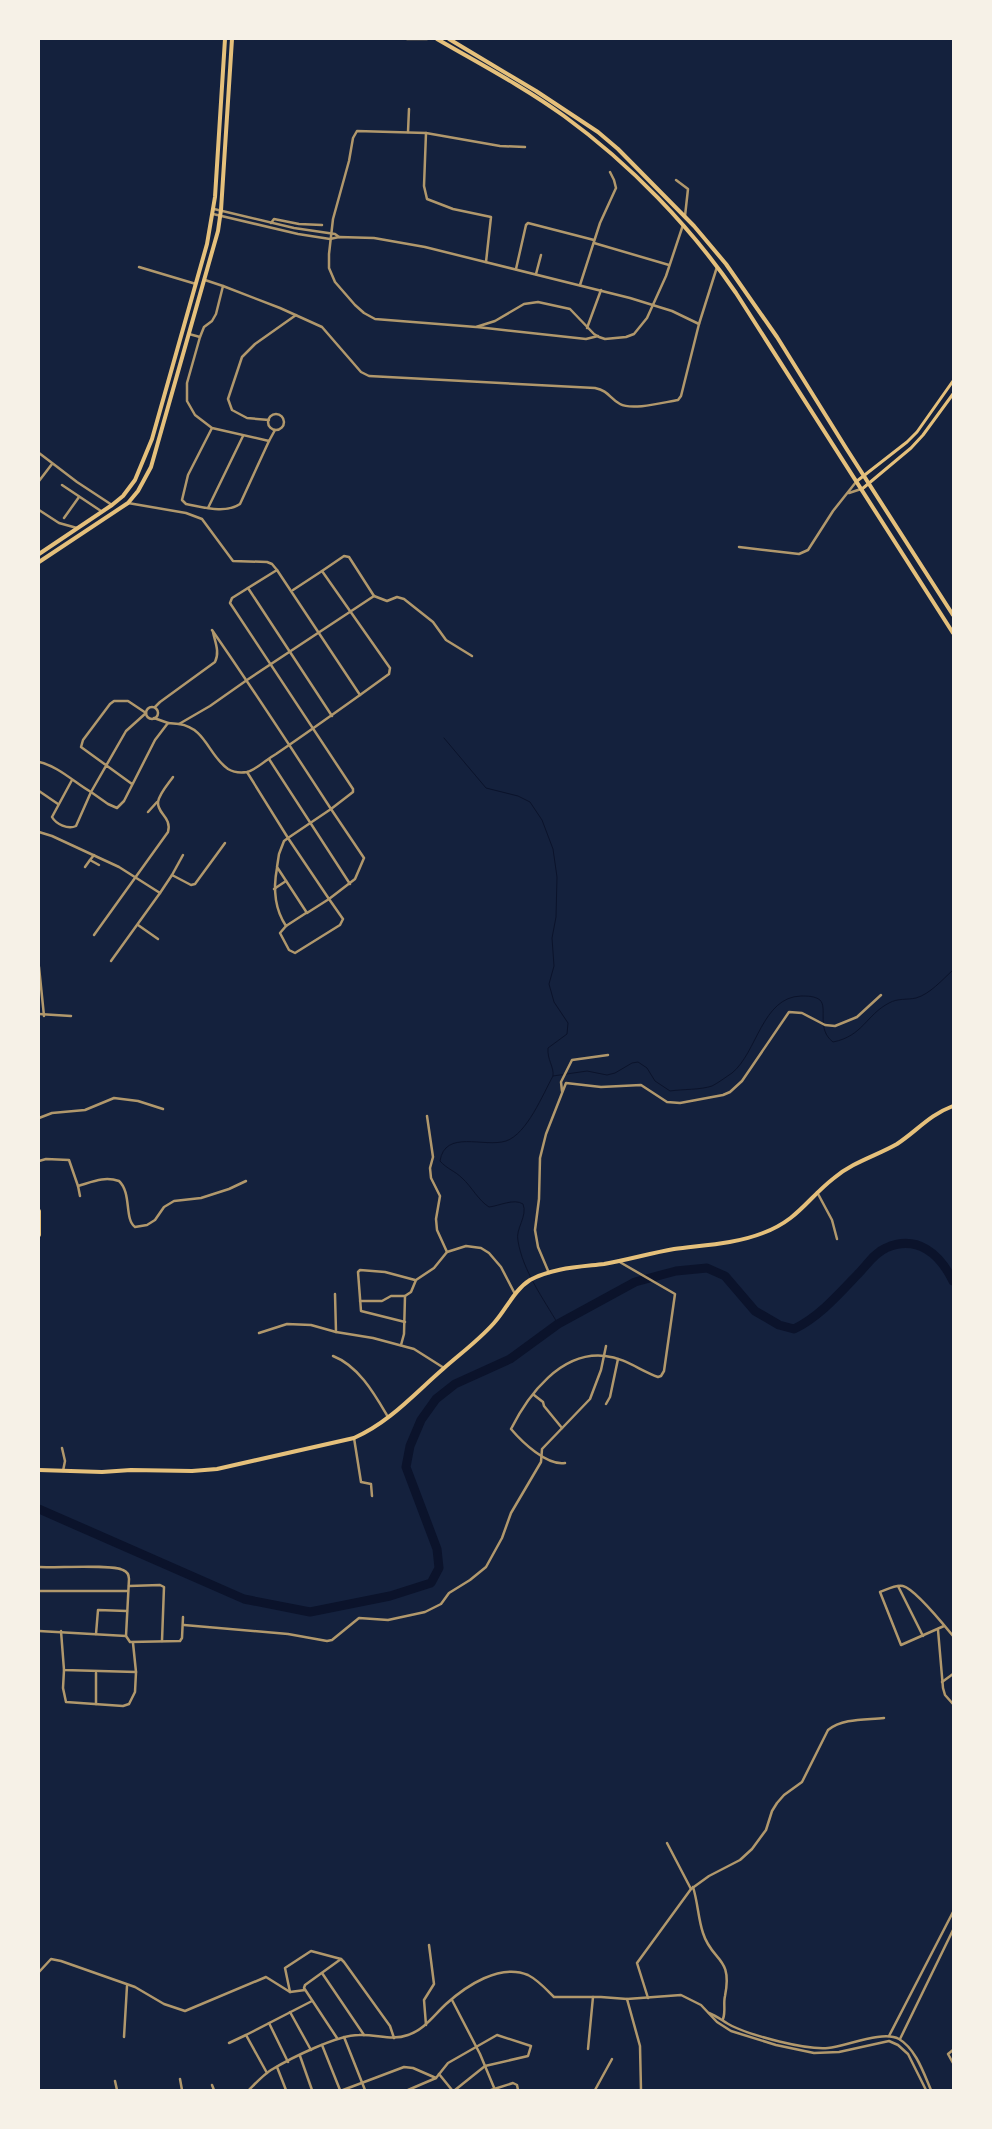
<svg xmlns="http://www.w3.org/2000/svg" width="992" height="2129" viewBox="0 0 992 2129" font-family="'Public Sans',sans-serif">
  <rect width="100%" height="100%" fill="#14213d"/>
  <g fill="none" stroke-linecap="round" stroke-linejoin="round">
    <g stroke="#0b132b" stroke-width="1">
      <path d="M444,738l42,50 32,8 12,6 12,18 11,29 4,28 -1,40 -4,21 2,28 -5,18 5,18 14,21 -1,11 -19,14c-1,12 6,18 5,28 -10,18 -26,58 -47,65 -22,7 -61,-12 -66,20 7,8 15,10 22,17 10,9 16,22 27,29 10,-1 25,-9 34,-3 5,12 -8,25 -5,37 5,30 25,57 40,83"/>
      <path d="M553,1076l34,-5 20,4 8,-2 17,-10 6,-1 9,6 8,13 15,10c13,-2 30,-1 42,-5 6,-3 14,-9 20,-13 25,-20 30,-76 69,-77 6,0 14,0 19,4 8,8 -4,29 13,42 30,-6 33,-27 56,-39 9,-5 18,-3 27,-5 14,-4 26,-18 37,-28"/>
    </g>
    <path stroke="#0b132b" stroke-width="9" d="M39,1509l205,90 66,13 80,-16 41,-13 8,-15 -2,-19 -31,-82 4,-21 11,-26 15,-21 19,-15 55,-25 48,-35 77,-42 41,-11 31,-3 18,8 30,35 24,14 15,4c25,-12 45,-35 64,-55 9,-9 16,-21 28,-26 31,-14 54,6 67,33"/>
    <g stroke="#b1986c" stroke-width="2.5">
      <path d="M407,39h20"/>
      <path d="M408,132l1,-23"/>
      <path d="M426,133l-2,53 3,13 26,10 38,8 -5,45"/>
      <path d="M525,147l-25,-1 -74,-13 -69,-2 -4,7 -4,23 -16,58 -4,35v14l6,14 20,23 9,8 11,6 101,8 19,-6 29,-17 14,-2 32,7 24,25 5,3 6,2 21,-2 8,-3 13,-16 19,-42 17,-51"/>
      <path d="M676,180l12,9 -3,27"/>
      <path d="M214,209l80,19 41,6 4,3"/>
      <path d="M213,214l85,20 32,5 9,-2 35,1 51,9 205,51 42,13 27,13"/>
      <path d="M271,223l3,-4 25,5 23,1"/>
      <path d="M594,243l75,22"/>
      <path d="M139,267l57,17"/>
      <path d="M516,269l10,-44 2,-2 66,17"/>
      <path d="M536,274l5,-19"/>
      <path d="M205,280l18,6 -7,28 -4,7 -8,6 -4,10 -13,46v18l8,14 17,13 57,13 6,-11"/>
      <path d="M580,285l20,-62 16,-35 -2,-8 -4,-8"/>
      <path d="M223,286l57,22 42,19 39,45 8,4 226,12c14,3 14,10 25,16 12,7 45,-2 58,-4l3,-4 18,-72 18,-57"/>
      <path d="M477,327l109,12 12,-3"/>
      <path d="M587,328l14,-38"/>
      <path d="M189,334l11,3"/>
      <circle cx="276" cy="422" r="8"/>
      <path d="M269,420l-22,-2 -15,-8 -4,-11 14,-42 13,-13 41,-29"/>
      <path d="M212,428l-24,47 -6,25 4,4c17,3 39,10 54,0l29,-63"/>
      <path d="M39,453l38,29 35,23"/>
      <path d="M39,481l13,-17"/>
      <path d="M62,485l39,26"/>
      <path d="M849,493l12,-4"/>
      <path d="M128,503l58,10 16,6 31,42 34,1 5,2 5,6"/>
      <path d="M208,508l35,-72"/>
      <path d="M39,510l20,13 18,5"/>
      <path d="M64,518l15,-21"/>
      <path d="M739,547l60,7 9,-4 25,-39 23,-29"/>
      <path d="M248,588l84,128"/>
      <path d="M293,590l29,-19 68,97 -1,6 -29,21"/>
      <path d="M374,596l13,5 10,-4 7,2 29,23 13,18 26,16"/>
      <circle cx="152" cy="713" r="6"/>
      <path d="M155,707l5,-5 55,-40c5,-10 0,-20 -2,-30"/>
      <path d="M154,718l14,5"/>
      <path d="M179,724c27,4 29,31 49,45 5,3 13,4 19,3 9,-2 20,-13 29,-18 28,-19 56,-39 84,-59l-83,-125 -45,28 -2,5 123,186v3l-22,17c-39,-60 -78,-120 -119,-179"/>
      <path d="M269,759l81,125"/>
      <path d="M39,762c19,4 36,21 52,30l-15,34c-8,4 -20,-2 -24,-9l20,-37"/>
      <path d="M247,772l41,66 43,-29 33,49 -9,21 -26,20 -41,-61 -4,3 -5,13 -2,13 30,46 22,-14 14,20 -3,6 -45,28 -6,-3 -9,-17 6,-7"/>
      <path d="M132,784l-51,-37 2,-7 27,-36 4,-3h14l18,12 -20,18 -35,61 17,12 9,4 7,-7 31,-61 13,-17 11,1 31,-18 37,-26 127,-84 -25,-39 -5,-1 -22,15"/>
      <path d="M39,791l19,13"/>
      <path d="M148,812l9,-10"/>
      <path d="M39,832l13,4 67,31 41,26 12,-18 19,10 4,-1 30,-41"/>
      <path d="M94,855l-4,5 9,5"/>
      <path d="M85,867l5,-7"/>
      <path d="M277,868c-4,21 -3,40 9,58l20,-13"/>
      <path d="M172,875l11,-20"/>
      <path d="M274,889l12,-8"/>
      <path d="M138,925l20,14"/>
      <path d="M94,935l74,-103c4,-15 -11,-18 -10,-30 1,-8 10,-18 15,-25"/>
      <path d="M111,961l49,-68"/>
      <path d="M39,967l5,49"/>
      <path d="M39,1014l32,2"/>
      <path d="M562,1091l-1,-9 11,-22 36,-5"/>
      <path d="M427,1116l6,41 -3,11 1,10 9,18 -4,23 1,11 10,22"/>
      <path d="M39,1118l13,-5 33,-3 29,-12 24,3 25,8"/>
      <path d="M39,1161l7,-2 23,1 9,26c14,-4 26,-10 41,-5 13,12 5,38 16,46l12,-2 8,-5 9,-13 10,-6 27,-3 28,-9 17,-8"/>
      <path d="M78,1186l2,10"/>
      <path d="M817,1192l15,28 5,19"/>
      <path d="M549,1273l-11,-26 -3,-17 4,-31 1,-41 6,-24 20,-51 35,4 40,-2 26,17 13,1 43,-8 7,-3 12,-11 47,-69 13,1 23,12 10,1 22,-9 24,-22"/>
      <path d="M335,1294l1,38"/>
      <path d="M360,1301h22l9,-5h14"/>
      <path d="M405,1322l-44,-11 -3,-39 2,-2 25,2 30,8"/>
      <path d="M259,1333l28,-9 24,1 25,7 37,6 41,11 30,19"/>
      <path d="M401,1345l3,-11 1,-38 6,-4 5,-12 18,-12 13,-16 19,-6 15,2 8,5 12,14 14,27"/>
      <path d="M333,1356c26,10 42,39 55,61"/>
      <path d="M534,1395l9,7 1,4 18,22"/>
      <path d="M606,1404l4,-7 8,-38"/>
      <path d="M354,1438l7,44 10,2 1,12"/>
      <path d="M62,1448l3,13 -2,10"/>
      <path d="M565,1463c-18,3 -43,-21 -54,-34 17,-34 50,-78 94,-73 20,2 34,14 53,21l3,-1 3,-5 11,-77 -57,-33"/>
      <path d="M39,1567c17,1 73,-3 84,3 5,2 6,5 6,9l-3,57 4,6 50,-1 2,-3 1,-21"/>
      <path d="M129,1586l31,-1 4,2 -2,54"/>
      <path d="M898,1586l25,50"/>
      <path d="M39,1591h89"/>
      <path d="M184,1625l104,9 39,7 5,-1 27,-22 29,2 37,-8 16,-8 8,-11 21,-13 16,-13 16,-29 9,-25 30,-51 1,-13 48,-50 11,-29 5,-24"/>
      <path d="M944,1626l-43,19 -21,-53c6,-2 16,-8 23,-6 12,3 41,39 50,50"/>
      <path d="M938,1630l5,58 2,7 8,9"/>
      <path d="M39,1631l87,5"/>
      <path d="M61,1631l3,39 72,2 -3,-29"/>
      <path d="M96,1634l2,-24 29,1"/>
      <path d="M64,1670l-1,18 3,14 57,4 6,-2 6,-12 1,-20"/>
      <path d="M942,1682l11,-8"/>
      <path d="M96,1704v-31"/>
      <path d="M667,1843l24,46"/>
      <path d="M693,1887c5,16 5,31 10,46 9,29 30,23 22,63 -2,8 1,15 -2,23"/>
      <path d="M39,1972l12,-13 10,2 74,26 29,17 21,7 81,-34 24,15 15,-2"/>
      <path d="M322,1973l42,62"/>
      <path d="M290,1992l-5,-24 26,-17 30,8 3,3 46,64 4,12"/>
      <path d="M648,1998l-11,-35 54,-74 18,-13 31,-16 12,-11 14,-19 6,-19 5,-8 7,-8 18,-13 26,-52c15,-12 38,-10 56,-12"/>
      <path d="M627,1999l13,47 1,44"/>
      <path d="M452,2000l28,54 15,36"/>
      <path d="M290,2012l21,38"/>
      <path d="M709,2013c8,3 15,9 23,13 21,10 73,24 96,22 19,-2 55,-18 71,-9 17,10 25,35 32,51"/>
      <path d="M269,2023l19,39"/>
      <path d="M426,2025l-2,-25 10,-16 -5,-39"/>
      <path d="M889,2036l64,-124"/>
      <path d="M124,2037l3,-51"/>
      <path d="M344,2037l21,53"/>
      <path d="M337,2038l-33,-50 1,-3 36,-26"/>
      <path d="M900,2039l53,-109"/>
      <path d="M229,2043l17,-8"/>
      <path d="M322,2045l18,45"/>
      <path d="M588,2049l5,-52"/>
      <path d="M953,2050l-5,4 5,9"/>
      <path d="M300,2056l12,34"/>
      <path d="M277,2067l9,23"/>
      <path d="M267,2073l-21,-38 66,-34"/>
      <path d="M439,2074l13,16"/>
      <path d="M180,2079l2,11"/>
      <path d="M115,2081l2,9"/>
      <path d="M212,2085l2,5"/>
      <path d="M249,2090c7,-7 14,-15 22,-20 20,-12 66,-35 88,-35 17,-1 33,6 49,0 16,-5 26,-20 38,-31 20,-18 54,-41 82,-29 10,5 18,14 26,22h47l26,2 54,-4 20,10 16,17 14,9 45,14 38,8 25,-1 50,-11 9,4 10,9 18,36"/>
      <path d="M343,2090l61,-23 9,1 23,10"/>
      <path d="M408,2090l28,-12 12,-15 49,-28 34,11 -3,10 -43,10 -30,24"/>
      <path d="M491,2090l22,-7 4,2 1,5"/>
      <path d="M595,2090l17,-31"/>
    </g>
    <g stroke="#e5c07b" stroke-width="3">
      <path d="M857,481l50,-39 10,-10 36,-51"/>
      <path d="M862,489l49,-41 12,-13 30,-41"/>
    </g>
    <g stroke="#e5c07b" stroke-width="4">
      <path d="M437,39c43,25 87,48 127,77 66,48 126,110 172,177l217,340"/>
      <path d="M449,39l87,52 62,41 20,17 76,77 32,38 51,73 69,111 107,167"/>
      <path d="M39,554l73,-49 11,-9 12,-16 17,-41 55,-195 8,-47 10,-158"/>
      <path d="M39,562l89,-59 10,-12 13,-24 67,-236 3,-21 11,-171"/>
      <path d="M39,1211v24"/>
      <path d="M39,1470l63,2 29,-2 61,1 25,-2 137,-31c36,-16 60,-44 89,-69 17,-15 36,-29 51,-46 12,-13 20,-33 36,-43 22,-12 49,-13 74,-16 23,-4 47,-11 70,-15 30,-4 61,-5 89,-16 35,-13 44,-34 71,-55 19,-16 42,-22 63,-34 20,-13 32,-29 56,-38"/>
    </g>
  </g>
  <rect width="992" height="2129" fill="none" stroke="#f6f1e7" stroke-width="80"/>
</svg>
